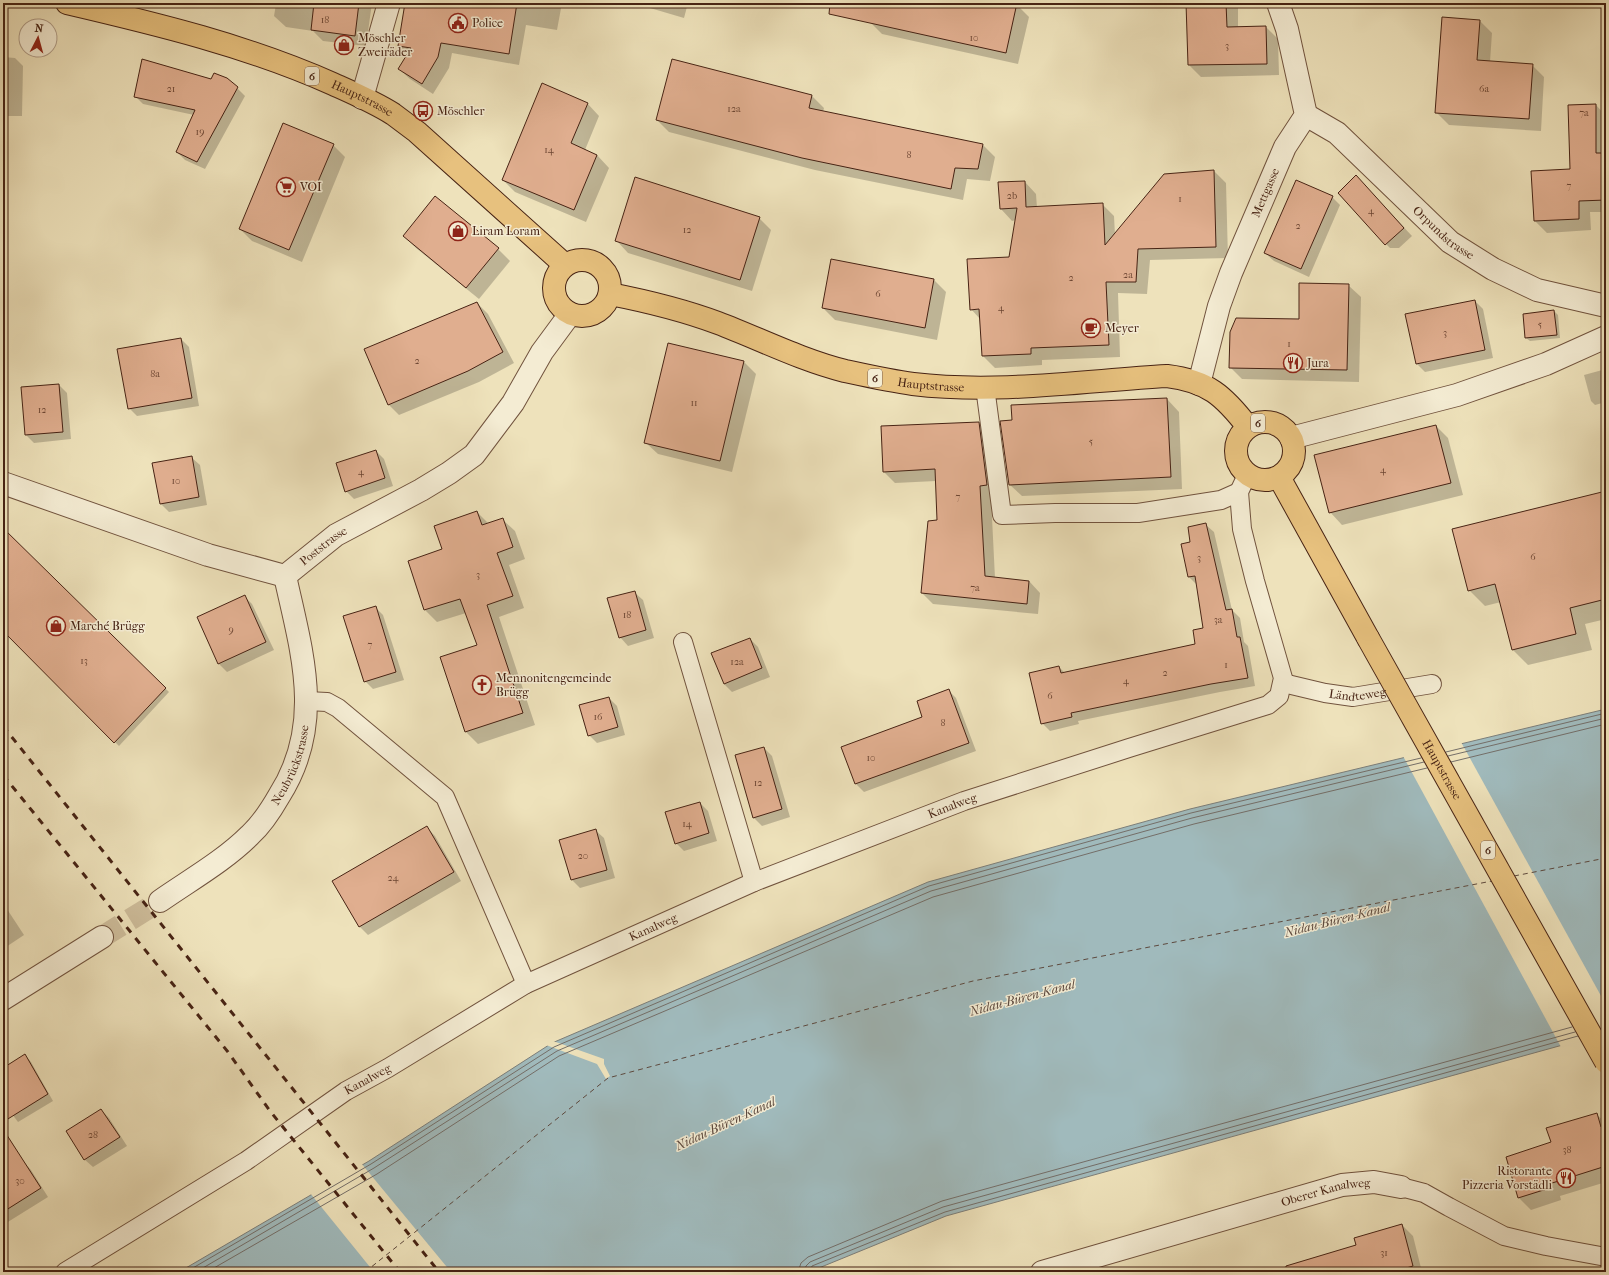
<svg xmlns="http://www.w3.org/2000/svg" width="1609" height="1275" viewBox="0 0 1609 1275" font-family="'IM FELL French Canon',serif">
  <rect width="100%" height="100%" fill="#eee2bb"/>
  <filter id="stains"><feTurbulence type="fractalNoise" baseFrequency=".005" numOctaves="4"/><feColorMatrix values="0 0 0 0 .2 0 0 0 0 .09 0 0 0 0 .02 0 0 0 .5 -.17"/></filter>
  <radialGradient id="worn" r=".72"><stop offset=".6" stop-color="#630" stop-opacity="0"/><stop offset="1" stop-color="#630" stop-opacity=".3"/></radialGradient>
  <path fill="#a0babc" stroke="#7c7e79" d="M1606,709v324l-660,183 -137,56h-630l190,-111 183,-118 376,-161 262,-73z"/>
  <g fill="#eee2bb">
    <path d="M1461,742l145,263v30l-45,12 -158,-291z"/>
    <path d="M553,1041l51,18v5l6,12 -4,3 -9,-15 -51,-19z"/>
    <path d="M361,1163l90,109h-77l-64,-79z"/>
  </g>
  <g fill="#0003">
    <path d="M267,3h105l-6,43 -43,-5 -10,-10 -27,-4 -12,-11 2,-12z"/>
    <path d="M406,3h156l-5,27 -31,-5 -7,40 -67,-12 -3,15 -16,26 -23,-15 -11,-10 9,-15 -9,-9z"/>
    <path d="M615,3h12v2z"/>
    <path d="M633,3h55l-4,15z"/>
    <path d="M874,3h136l7,2 12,12 -11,47 -136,-30 -12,-12z"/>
    <path d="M1187,3h51v25l28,-1 12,12 1,36 -78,2 -12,-12z"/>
    <path d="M1480,21l12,12 -2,29 42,3 12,12 -3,54 -92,-6 -12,-12z"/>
    <path d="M3,57l12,1 8,8 -1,50h-19z"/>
    <path d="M673,60l139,36 12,12 -1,4 160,33 12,12 -5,24 -23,-2 -4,21 -148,-30 -146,-38 -12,-12z"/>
    <path d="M237,88l8,8 -40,73 -20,-9 -8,-8 17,-37 -51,-11 -8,-8z"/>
    <path d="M587,103l12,13 -14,34 12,5 12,13 -23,54 -71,-30 -12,-12z"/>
    <path d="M1596,105l10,11v96h-16l1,18 -44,3 -12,-12 36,-51z"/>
    <path d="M333,145l12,12 -43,105 -50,-21 -12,-12z"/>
    <path d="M1214,171l12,12 2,75 -78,2 -3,34 -29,-1 2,64 -78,3v5l-47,3 -12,-12 -3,-37 -9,-10 38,-51 7,-38 -4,1 -11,-12 24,-27 11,12 1,14 65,-4 12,12 1,19 50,-60z"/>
    <path d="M1364,185l48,51 -13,12h-9l-8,-8z"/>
    <path d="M1332,197l8,8 -31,72 -35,-16 -9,-8z"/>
    <path d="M435,198l63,51 12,12 -31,38 -63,-51 -12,-12z"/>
    <path d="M759,218l12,12 -19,61 -124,-38 -12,-13z"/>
    <path d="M934,280l12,12 -9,48 -102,-20 -12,-12z"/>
    <path d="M1348,285l13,12 -2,85 -117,-3 -12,-12z"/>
    <path d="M1475,301l8,8 10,49 -68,14 -8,-8z"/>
    <path d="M477,303l11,11 26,49 -35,19 -80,33 -11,-11z"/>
    <path d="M1554,311l4,4 2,23 -30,3 -4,-3z"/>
    <path d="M181,339l8,8 10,59 -62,10 -8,-8z"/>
    <path d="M743,361l13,13 -24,98 -74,-18 -13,-12z"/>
    <path d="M1606,369v33l-11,3 -4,-4 -7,-26z"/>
    <path d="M59,385l8,8 4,46 -37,4 -8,-8z"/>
    <path d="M1167,399l12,13 3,77 -160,7 -13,-12z"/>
    <path d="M979,423l11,11 1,63 4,81 34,3 11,12 -2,21 -105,-10 -11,-11 16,-72 -2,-40 -41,2 -11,-11z"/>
    <path d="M1436,426l12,12 15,57 -121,30 -12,-13z"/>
    <path d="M376,451l8,8 9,27 -39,13 -8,-8z"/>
    <path d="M191,457l9,8 7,40 -38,7 -8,-8 -7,-40z"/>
    <path d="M1606,492v127l-21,5 7,26 -64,15 -16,-16 -11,-47 -16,4 -16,-16z"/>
    <path d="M477,512l11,11 14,-4 13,12 10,28 -16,6 15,43 -25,9 36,108 -57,19 -12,-12 12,-86 -12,-33 -29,9 -12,-12 -16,-49 35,-11z"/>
    <path d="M1206,525l8,7 18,78 8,8 4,24 4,4 7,40 -35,6 -142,29 1,3 -29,7 -8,-8 17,-56 6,6 131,-28 8,-16 -7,-44 -8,-8 2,-34z"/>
    <path d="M3,529l166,163 -50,54 -116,-116z"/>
    <path d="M634,592l9,8 11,38 -26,8 -8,-9z"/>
    <path d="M244,596l8,8 22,46 -47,22 -8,-8 -21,-47z"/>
    <path d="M375,607l8,8 21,65 -31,9 -8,-8z"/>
    <path d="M750,639l8,8 12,30 -38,15 -8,-8z"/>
    <path d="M948,690l8,8 20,53 -112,41 -8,-8 -14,-36 82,-31z"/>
    <path d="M609,698l8,8 8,29 -28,8 -8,-8z"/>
    <path d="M764,748l8,8 18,61 -28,9 -8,-8z"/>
    <path d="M700,803l8,8 9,30 -33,10 -8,-8z"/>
    <path d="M427,828l8,8 26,45 -93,54 -8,-8 -26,-46z"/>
    <path d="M595,830l9,8 11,40 -35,10 -8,-8z"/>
    <path d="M3,903l21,32 -21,14z"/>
    <path d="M25,1055l6,7 22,39 -35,21 -15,-20v-33z"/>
    <path d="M101,1110l8,8 18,28 -34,21 -9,-8z"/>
    <path d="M1596,1114l10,9v59l-46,14 1,4 -30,10 -12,-12 -12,-41 45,-14z"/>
    <path d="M23,1161l8,9 17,27 -45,28v-51z"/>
    <path d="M1402,1225l11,11 9,36h-144l-1,-3 80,-24z"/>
  </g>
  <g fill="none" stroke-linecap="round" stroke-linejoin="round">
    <g stroke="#746e68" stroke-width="1">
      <path d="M1446,752l160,-39"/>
      <path d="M1448,756l158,-38"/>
      <path d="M1451,762l155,-38"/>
      <path d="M186,1272l185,-108 183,-117 375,-161 262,-73 230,-55"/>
      <path d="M196,1272l178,-104 183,-117 374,-160 261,-73 232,-56"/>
      <path d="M207,1272l170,-98 182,-118 374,-159 261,-73 233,-56"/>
      <path d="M798,1272l3,-9 7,-6 134,-56 630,-174"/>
      <path d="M804,1272l2,-6 4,-4 133,-55 632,-175"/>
      <path d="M810,1272l2,-6 133,-54 633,-176"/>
    </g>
    <g stroke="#5d493e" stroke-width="1" stroke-dasharray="5 4" stroke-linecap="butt">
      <path d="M1514,876l92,-18"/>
      <path d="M365,1272l243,-194 365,-97 519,-100"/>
    </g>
  </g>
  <g fill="#e0ae8f" stroke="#472314">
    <path d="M314,3h45l-4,33 -44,-6z"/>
    <path d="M405,3h112l-8,51 -68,-11 -3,14 -16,27 -24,-15 13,-21 -13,-2z"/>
    <path d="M830,3h187l-11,50 -177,-39z"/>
    <path d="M1186,3h40l1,24 39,-1 1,38 -79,1z"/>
    <path d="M1442,17l38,3 -3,40 56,4 -4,55 -94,-6z"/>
    <path d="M142,59l69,20 3,-6 13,5 11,9 -41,75 -21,-10 19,-42 -61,-13z"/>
    <path d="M672,59l140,36 -3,13 174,36 -5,25 -23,-1 -4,21 -149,-31 -146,-38z"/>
    <path d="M542,83l46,20 -17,40 26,12 -23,55 -72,-30z"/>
    <path d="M1596,104v49h10v47l-27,1v18l-45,2 -3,-50 39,-2 -2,-64z"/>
    <path d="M283,123l51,21 -45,106 -50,-21z"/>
    <path d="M1214,170l2,77 -78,2 -2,33h-30l3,63 -78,3v6l-49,2 -3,-47 -9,1 -3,-51 42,-2 8,-49 -17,1 -2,-27 27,-1 1,26 77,-4 2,42 59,-71z"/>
    <path d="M1356,175l48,53 -19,17 -47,-52z"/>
    <path d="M635,177l125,40 -20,63 -125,-39z"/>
    <path d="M1296,180l37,16 -32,73 -37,-16z"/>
    <path d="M435,196l64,52 -33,40 -63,-52z"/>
    <path d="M831,259l103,20 -9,49 -103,-20z"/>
    <path d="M1299,283l50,1 -2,86 -118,-2 1,-36 6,-14 63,1z"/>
    <path d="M1475,300l10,50 -69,14 -11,-50z"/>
    <path d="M477,302l26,50 -35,19 -80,34 -24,-56z"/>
    <path d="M1554,310l3,25 -32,3 -2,-24z"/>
    <path d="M181,338l11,60 -64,11 -11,-60z"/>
    <path d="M668,343l76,18 -24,100 -76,-18z"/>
    <path d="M59,384l4,48 -38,3 -4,-48z"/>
    <path d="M1167,398l4,79 -162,8 -9,-64 12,-1 -1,-15z"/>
    <path d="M979,422l8,63 -7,1 5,90 44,5 -2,23 -106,-11 7,-72 9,-1 -2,-51 -52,3 -2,-46z"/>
    <path d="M1436,425l15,58 -122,30 -15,-58z"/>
    <path d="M376,450l9,28 -40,14 -9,-29z"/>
    <path d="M192,456l7,41 -39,7 -8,-41z"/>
    <path d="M1606,491v108l-36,9 6,26 -64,16 -17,-66 -27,7 -16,-62z"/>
    <path d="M477,511l5,14 21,-7 10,29 -16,6 16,43 -26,9 36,108 -58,19 -25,-75 37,-12 -17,-46 -36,11 -16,-49 34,-12 -8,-23z"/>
    <path d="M1206,523l20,87 6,-1 5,28h3l8,41 -37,6 -140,29 1,4 -31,7 -12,-51 30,-7 2,7 134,-29 -2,-14 10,-2 -8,-52 -7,1 -7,-33 9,-2 -2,-15z"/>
    <path d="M3,528l163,160 -52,55 -111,-112z"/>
    <path d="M635,591l11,39 -27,8 -12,-40z"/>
    <path d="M245,595l21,47 -48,22 -21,-47z"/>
    <path d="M376,606l20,66 -32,10 -21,-66z"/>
    <path d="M750,638l12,30 -38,16 -13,-31z"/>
    <path d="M949,689l20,54 -114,41 -14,-37 81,-30 -5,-16z"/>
    <path d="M609,697l9,30 -30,9 -9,-31z"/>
    <path d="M764,747l18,62 -29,9 -18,-63z"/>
    <path d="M700,802l9,31 -34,11 -10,-32z"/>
    <path d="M427,826l27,46 -95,55 -27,-46z"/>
    <path d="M596,829l11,41 -36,10 -12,-40z"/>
    <path d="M25,1054l23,40 -45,28v-54z"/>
    <path d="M101,1109l19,28 -36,23 -18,-29z"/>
    <path d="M1597,1113l4,14 5,-2v41l-57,18 1,4 -32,10 -12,-41 45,-15 -5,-14z"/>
    <path d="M3,1129l38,59 -38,24z"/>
    <path d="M1402,1224l11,42 -20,6h-107v-6l70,-21 -2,-7z"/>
  </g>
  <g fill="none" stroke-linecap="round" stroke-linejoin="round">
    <path stroke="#cdbc9a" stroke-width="22" stroke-dasharray="22 11" stroke-linecap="butt" d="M102,937l58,-36"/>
    <g stroke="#71533e" stroke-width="20">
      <g id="service">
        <path d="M985,387l17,128 53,-2h83l83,-13 18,-8"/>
        <path d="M683,642l71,240"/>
        <path id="s1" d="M1283,683l42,10 28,4 79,-13"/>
        <path d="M307,701l20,1 11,6 107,89 81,187"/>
        <path d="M1401,1187l23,6 25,14 55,29 42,10 60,11"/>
        <path id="s2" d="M65,1272l181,-111 100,-70 42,-23 138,-84 228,-102 210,-81 165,-53 139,-43 11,-9 4,-18 -28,-97 -13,-52 -3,-37 8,-17"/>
      </g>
    </g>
    <g stroke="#71533e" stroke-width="24">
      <g id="minor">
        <path d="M362,98l27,-95"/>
        <path id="s3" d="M1306,115l31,18 113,109 43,27 44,21 69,16"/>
        <path id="s4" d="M1199,384l20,-78 12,-33 54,-126 21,-32 -19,-86 -9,-26"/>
        <path d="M1291,438l166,-43 89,-31 60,-27"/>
        <path d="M3,483l205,72 77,21"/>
        <path id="s5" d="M285,576l51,-41 85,-45 28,-17 25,-18 39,-52 29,-51 28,-38"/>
        <path id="s6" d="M160,901c30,-21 64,-40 90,-66 12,-11 21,-25 29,-39 46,-72 23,-143 6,-220"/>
        <path d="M3,999l99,-62"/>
        <path id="s7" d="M1042,1272l300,-87 32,-3 27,5"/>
      </g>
    </g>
    <g stroke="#472314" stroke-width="24">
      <g id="primary">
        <path id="s8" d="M67,3c90,21 181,43 266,81 20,9 41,18 60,30 8,6 16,12 24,18l148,133"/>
        <circle cx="582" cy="288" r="28"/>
        <path id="s9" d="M610,294c36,7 73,16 108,29 42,16 83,37 127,48 23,5 45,10 68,13 84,10 170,-3 254,-8 41,5 57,20 81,51"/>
        <circle cx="1265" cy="451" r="29"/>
        <path d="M1279,477l89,161"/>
      </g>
    </g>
    <use href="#service" stroke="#f4ecd3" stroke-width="18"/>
    <use href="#minor" stroke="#f4ecd3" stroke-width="22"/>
    <use href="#primary" stroke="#e7c17e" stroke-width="22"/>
    <g stroke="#472314" stroke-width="3" stroke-dasharray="7 7" stroke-linecap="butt">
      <path d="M3,726l436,546"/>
      <path d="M3,775l225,277 42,59 130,161"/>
    </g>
    <g stroke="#472314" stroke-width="24" stroke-linecap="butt">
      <g id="primary-bridge">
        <path id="s10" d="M1368,638l238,424"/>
      </g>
    </g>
    <use href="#primary-bridge" stroke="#e7c17e" stroke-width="22"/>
  </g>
  <defs>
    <g id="civic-ring" transform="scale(1)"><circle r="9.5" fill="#f4ecd3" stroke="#8f2418" stroke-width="1.5"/><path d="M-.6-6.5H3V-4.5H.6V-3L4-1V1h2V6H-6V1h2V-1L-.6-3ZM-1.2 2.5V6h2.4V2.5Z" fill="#8f2418"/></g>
    <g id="shop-ring" transform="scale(1)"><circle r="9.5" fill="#f4ecd3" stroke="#8f2418" stroke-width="1.5"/><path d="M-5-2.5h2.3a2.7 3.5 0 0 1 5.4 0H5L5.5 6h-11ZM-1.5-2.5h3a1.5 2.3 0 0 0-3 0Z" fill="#8f2418"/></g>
    <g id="bus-ring" transform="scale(1)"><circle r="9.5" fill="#f4ecd3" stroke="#8f2418" stroke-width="1.5"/><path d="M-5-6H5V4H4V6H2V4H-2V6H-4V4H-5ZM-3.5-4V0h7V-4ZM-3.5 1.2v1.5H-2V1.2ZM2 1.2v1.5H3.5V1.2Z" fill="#8f2418"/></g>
    <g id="supermarket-ring" transform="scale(1)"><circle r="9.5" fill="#f4ecd3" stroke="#8f2418" stroke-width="1.5"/><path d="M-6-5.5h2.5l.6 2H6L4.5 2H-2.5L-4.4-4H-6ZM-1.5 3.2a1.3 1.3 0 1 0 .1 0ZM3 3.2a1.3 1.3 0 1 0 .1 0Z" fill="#8f2418"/></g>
    <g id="cafe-ring" transform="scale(1)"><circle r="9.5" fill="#f4ecd3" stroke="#8f2418" stroke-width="1.5"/><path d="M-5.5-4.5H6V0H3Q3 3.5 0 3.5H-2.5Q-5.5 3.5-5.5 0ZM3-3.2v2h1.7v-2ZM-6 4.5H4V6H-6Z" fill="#8f2418"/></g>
    <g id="restaurant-ring" transform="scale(1)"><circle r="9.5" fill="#f4ecd3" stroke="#8f2418" stroke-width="1.5"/><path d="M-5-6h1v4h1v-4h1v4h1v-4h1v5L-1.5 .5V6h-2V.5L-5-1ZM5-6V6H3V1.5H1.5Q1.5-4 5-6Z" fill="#8f2418"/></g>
    <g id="church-ring" transform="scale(1)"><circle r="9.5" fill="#f4ecd3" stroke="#8f2418" stroke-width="1.5"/><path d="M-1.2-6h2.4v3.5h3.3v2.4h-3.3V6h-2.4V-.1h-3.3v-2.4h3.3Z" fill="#8f2418"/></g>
  </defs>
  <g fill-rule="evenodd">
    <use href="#civic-ring" x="458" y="23"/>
    <use href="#shop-ring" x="344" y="45"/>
    <use href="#bus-ring" x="423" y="111"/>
    <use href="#supermarket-ring" x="286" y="187"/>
    <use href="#shop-ring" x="458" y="231"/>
    <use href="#cafe-ring" x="1091" y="328"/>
    <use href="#restaurant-ring" x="1293" y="363"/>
    <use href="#shop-ring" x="56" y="626"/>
    <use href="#church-ring" x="482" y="685"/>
    <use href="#restaurant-ring" x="1566" y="1178"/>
  </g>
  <g text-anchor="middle" stroke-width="3" stroke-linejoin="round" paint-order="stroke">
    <g font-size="10" fill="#6d4633">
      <text x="325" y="23">18</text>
      <text x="974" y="41">10</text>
      <text x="1227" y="49">3</text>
      <text x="171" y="92">21</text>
      <text x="1484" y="92">6a</text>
      <text x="734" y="112">12a</text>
      <text x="1584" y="116">7a</text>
      <text x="200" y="135">19</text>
      <text x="549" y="153">14</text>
      <text x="909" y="158">8</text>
      <text x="1569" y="189">7</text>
      <text x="1012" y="199">2b</text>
      <text x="1180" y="202">1</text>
      <text x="1371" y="214">4</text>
      <text x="1298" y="229">2</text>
      <text x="687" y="233">12</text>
      <text x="1128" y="278">2a</text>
      <text x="1071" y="281">2</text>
      <text x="878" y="297">6</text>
      <text x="1001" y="311">4</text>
      <text x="1540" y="328">5</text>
      <text x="1445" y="336">3</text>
      <text x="1289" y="347">1</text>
      <text x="417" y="364">2</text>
      <text x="155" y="377">8a</text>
      <text x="694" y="406">11</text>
      <text x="42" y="413">12</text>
      <text x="1091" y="445">5</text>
      <text x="1383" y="473">4</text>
      <text x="361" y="475">4</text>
      <text x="176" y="484">10</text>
      <text x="958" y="500">7</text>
      <text x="1533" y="560">6</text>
      <text x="1199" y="561">3</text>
      <text x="478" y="578">3</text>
      <text x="975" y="591">7a</text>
      <text x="627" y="618">18</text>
      <text x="1218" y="623">3a</text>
      <text x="231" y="633">9</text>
      <text x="370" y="648">7</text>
      <text x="84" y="664">13</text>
      <text x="737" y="665">12a</text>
      <text x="1226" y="668">1</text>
      <text x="1165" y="676">2</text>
      <text x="1126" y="684">4</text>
      <text x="1050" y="699">6</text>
      <text x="598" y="720">16</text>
      <text x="943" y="726">8</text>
      <text x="871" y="761">10</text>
      <text x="758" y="786">12</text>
      <text x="687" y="827">14</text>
      <text x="583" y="859">20</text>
      <text x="393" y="881">24</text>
      <text x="93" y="1138">28</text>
      <text x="1567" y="1153">38</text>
      <text x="20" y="1184">30</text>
      <text x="1384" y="1256">31</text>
    </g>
    <g fill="#f4ecd3" stroke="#7b5f4d" stroke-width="1">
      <rect x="305" y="67" width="14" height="18" rx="3"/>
      <rect x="868" y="369" width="14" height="18" rx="3"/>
      <rect x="1251" y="414" width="14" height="18" rx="3"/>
      <rect x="1481" y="841" width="14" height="18" rx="3"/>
    </g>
    <g font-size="11" font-weight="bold" fill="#472314">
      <text x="312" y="80">6</text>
      <text x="875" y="382">6</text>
      <text x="1258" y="427">6</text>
      <text x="1488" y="854">6</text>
    </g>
    <g font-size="12" fill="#472314" stroke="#f4ecd3" text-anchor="start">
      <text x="472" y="27">Police</text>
      <text x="358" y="42">Möschler<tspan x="358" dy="14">Zweiräder</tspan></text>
      <text x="437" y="115">Möschler</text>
      <text x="300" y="191">VOI</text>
      <text x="472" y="235">Liram Loram</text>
      <text x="1105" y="332">Meyer</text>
      <text x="1307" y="367">Jura</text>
      <text x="70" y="630">Marché Brügg</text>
      <text x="496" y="682">Mennonitengemeinde<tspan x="496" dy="14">Brügg</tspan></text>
      <text x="1552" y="1175" text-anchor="end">Ristorante<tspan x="1552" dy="14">Pizzeria Vorstädli</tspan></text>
    </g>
    <g font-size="12" fill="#472314" stroke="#f4ecd3">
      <text dy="4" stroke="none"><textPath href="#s8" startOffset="311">Hauptstrasse</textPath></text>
      <text dy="4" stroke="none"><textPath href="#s4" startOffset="203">Mettgasse</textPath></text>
      <text dy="4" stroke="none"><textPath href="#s3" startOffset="182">Orpundstrasse</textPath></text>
      <text dy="4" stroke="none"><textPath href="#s9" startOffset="335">Hauptstrasse</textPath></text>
      <text dy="4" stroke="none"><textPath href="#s5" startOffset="49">Poststrasse</textPath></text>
      <text dy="4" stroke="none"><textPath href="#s1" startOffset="76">Ländteweg</textPath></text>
      <text dy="4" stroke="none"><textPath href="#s6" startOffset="194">Neubrückstrasse</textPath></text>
      <text dy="4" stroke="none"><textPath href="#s10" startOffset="151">Hauptstrasse</textPath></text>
      <text dy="4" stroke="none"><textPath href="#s2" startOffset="1006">Kanalweg</textPath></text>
      <text dy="4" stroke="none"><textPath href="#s2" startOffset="683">Kanalweg</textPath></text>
      <text dy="4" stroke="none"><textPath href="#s2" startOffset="359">Kanalweg</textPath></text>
      <text dy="4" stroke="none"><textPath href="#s7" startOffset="295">Oberer Kanalweg</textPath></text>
    </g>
    <g font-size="13" font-style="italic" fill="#5d493e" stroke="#f4ecd3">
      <text transform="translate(1337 919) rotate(-14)" y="5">Nidau-Büren-Kanal</text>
      <text transform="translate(1022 997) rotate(-15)" y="5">Nidau-Büren-Kanal</text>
      <text transform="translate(725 1123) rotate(-25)" y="5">Nidau-Büren-Kanal</text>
    </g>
  </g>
  <rect width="1609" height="1275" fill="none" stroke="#eee2bb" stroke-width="16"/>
  <rect x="4" y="4" width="1601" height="1267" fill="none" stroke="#472314" stroke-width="2"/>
  <rect x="8" y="8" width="1593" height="1259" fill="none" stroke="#472314"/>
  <g transform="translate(38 38) rotate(6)"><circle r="19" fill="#f4ecd3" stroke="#af9c87"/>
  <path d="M0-3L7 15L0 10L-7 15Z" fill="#8f2418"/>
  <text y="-6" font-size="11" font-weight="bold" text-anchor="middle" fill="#472314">N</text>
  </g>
  <rect width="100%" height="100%" filter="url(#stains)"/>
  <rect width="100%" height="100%" fill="url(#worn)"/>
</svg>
